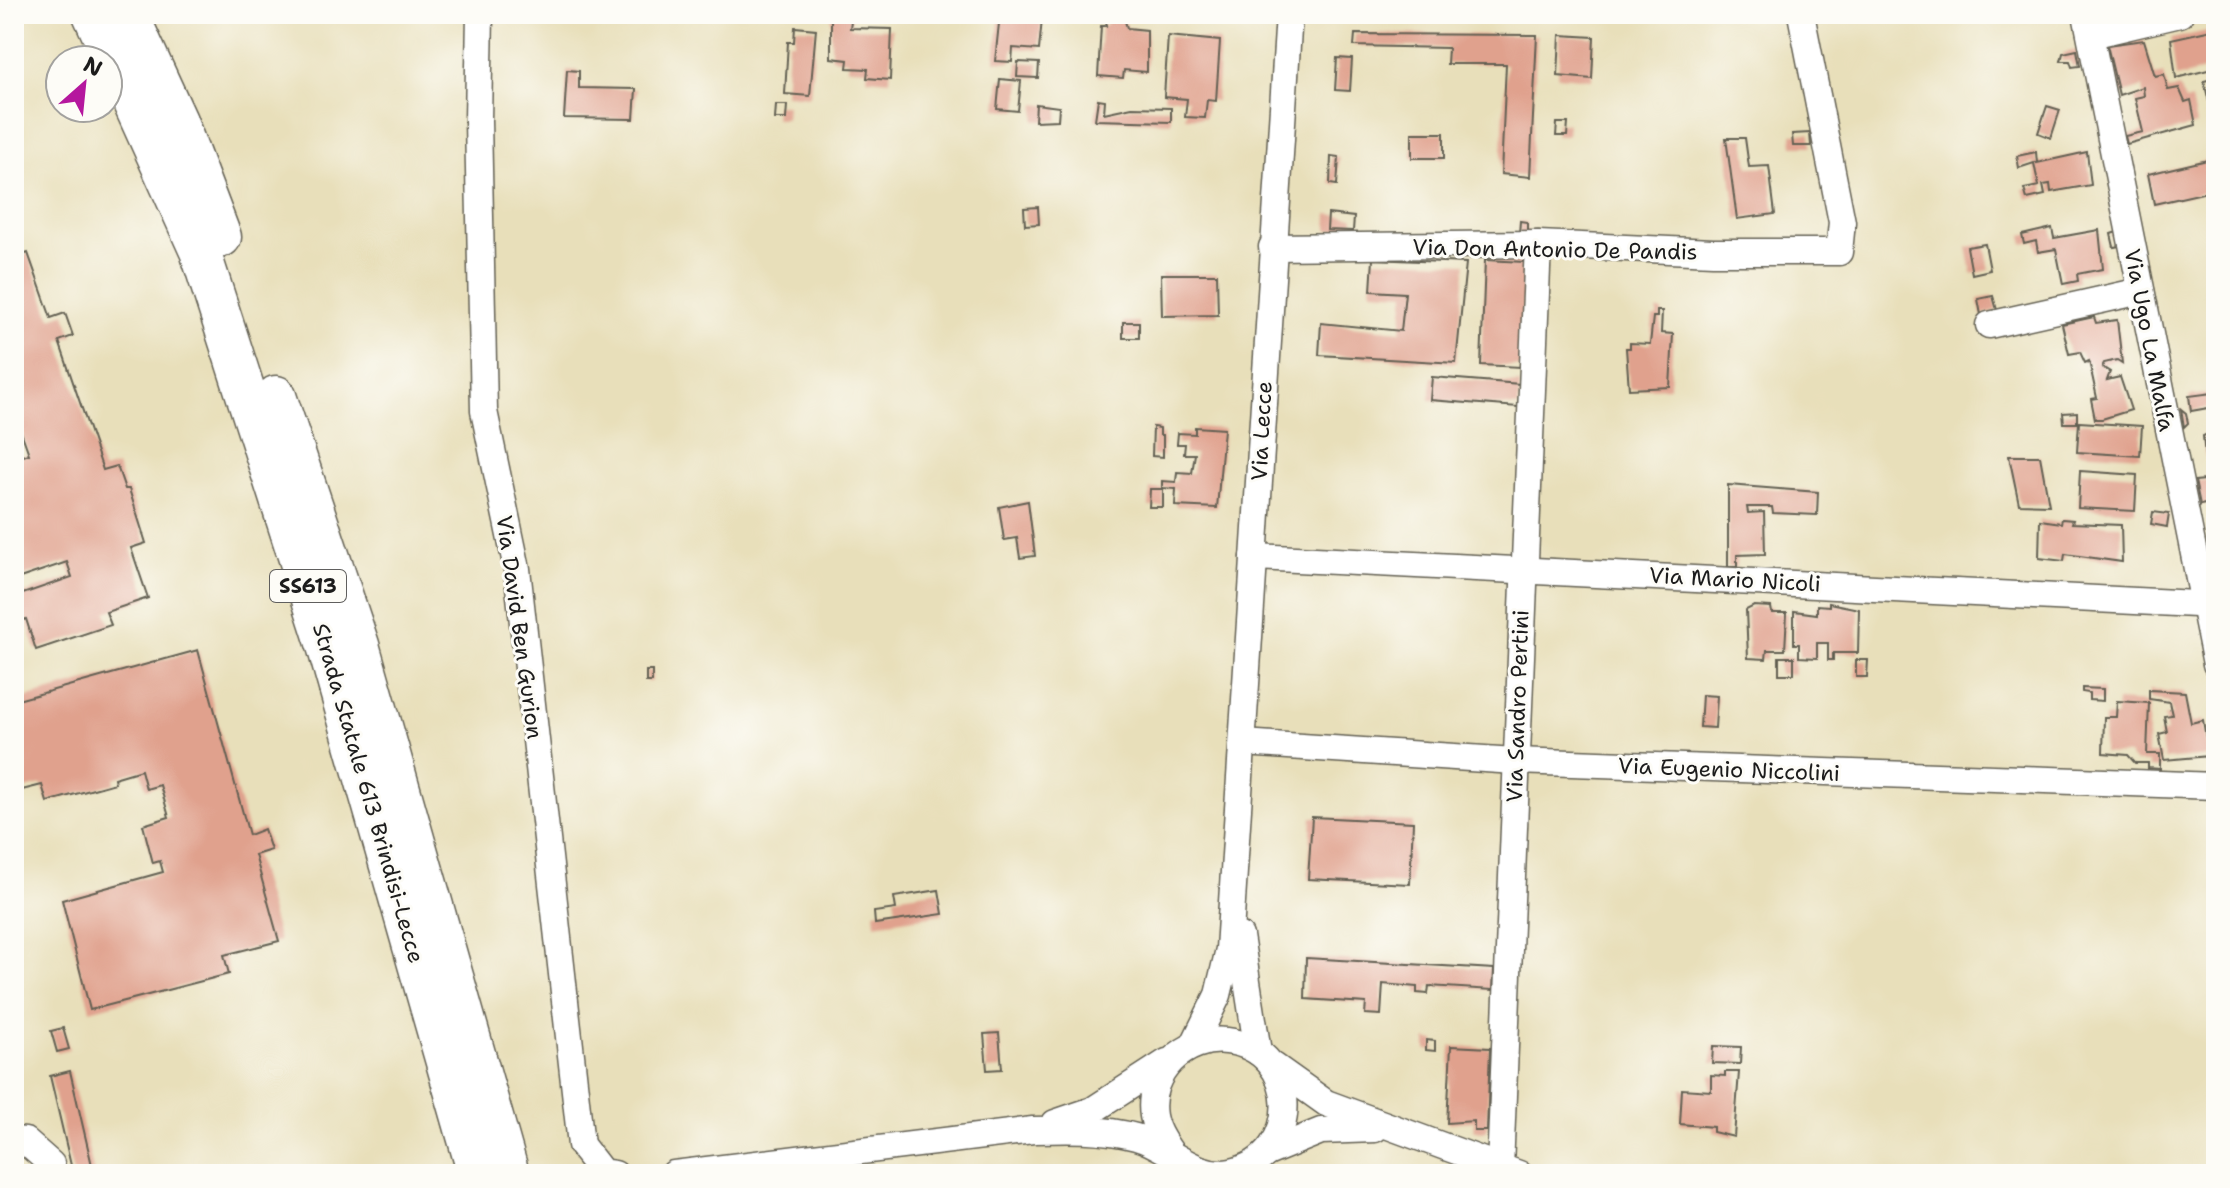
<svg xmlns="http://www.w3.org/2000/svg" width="2230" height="1188" viewBox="0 0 2230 1188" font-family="'Shantell Sans',sans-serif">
  <rect width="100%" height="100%" fill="#fdfcf7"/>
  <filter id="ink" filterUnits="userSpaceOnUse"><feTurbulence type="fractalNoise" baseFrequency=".0125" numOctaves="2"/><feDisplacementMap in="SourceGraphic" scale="16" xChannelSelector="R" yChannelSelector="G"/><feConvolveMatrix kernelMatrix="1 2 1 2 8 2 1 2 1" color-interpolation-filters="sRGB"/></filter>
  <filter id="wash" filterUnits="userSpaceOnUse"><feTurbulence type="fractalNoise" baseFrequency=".006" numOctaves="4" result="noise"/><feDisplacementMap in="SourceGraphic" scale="32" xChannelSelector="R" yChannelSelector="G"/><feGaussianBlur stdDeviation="1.8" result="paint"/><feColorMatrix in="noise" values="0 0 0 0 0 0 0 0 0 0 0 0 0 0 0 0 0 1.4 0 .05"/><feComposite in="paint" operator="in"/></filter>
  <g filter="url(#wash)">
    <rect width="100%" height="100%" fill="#e8dfba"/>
    <g id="blocks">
      <g fill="#e0a18d">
        <path d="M831,14h21l-2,14 42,1 -2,51 -23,-2 1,-9 -21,-1 1,-8 -17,-2z"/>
        <path d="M1000,14l42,5 -3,31 -26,-2 -1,14 -17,-1z"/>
        <path d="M1107,20l18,1 2,7 20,2v42l-23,-2 -1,8 -25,-2 3,-50h5z"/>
        <path d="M795,27l21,2 -6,67 -25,-2 3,-52h6z"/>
        <path d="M2216,29v39l-40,10 -5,-39z"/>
        <path d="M1355,34l182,1 -7,142 -29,-3 5,-110h-59l1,-16 -94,-2z"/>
        <path d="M1560,35l34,2 -2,42 -34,-3z"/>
        <path d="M1168,36l52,5 -4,60 -9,-1 -2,18 -20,-1 2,-18 -23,-2z"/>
        <path d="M2144,40l11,36 9,-2 4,16 11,-2 6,14 6,-2 5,25 -69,19 -2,-8 18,-4 -8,-34 9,-2 -1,-9 -24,8 -12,-50z"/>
        <path d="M2077,50l3,16 -8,1 -2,-6h-9l2,-8z"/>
        <path d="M1337,58l15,1 -2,32 -15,-1z"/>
        <path d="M1018,62l21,1 -1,15 -21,-1z"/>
        <path d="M567,70l12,1v17l57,1 -2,30 -70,-1z"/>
        <path d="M2216,78v22l-7,2 -5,-21z"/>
        <path d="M1000,79l21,2 -3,30 -21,-2z"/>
        <path d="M1098,99l7,1 -1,13 28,-6 39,1v14l-76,-2z"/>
        <path d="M1036,104l23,3 -1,13 -23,1z"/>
        <path d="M776,105h11l-1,14h-11z"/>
        <path d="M2047,106l13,4 -9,28 -13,-5z"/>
        <path d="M1557,123h11l-1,13h-11z"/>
        <rect x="1412" y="133" width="32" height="25"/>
        <path d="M1810,133l1,13h-18l-1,-12z"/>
        <path d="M1726,138h19l4,29 20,-1 6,48 -38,5z"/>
        <path d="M2036,152l1,11 50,-11 4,33 -40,7 -1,-8 -7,1 2,10 -18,4 -3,-10 15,-3 -3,-13 -2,-10 -15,5 -2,-12z"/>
        <path d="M1331,156l8,1 -2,28 -7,-1z"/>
        <path d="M2216,158v32l-62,14 -6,-30z"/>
        <path d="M1038,207l1,17 -14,1 -1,-17z"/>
        <path d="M1328,214l26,3 -1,14 -26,-1z"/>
        <path d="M1520,221l7,1v13l-8,-1z"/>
        <path d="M2052,228l2,10 45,-8 4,39 -26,5 1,7 -15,3 -7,-35 -18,3 -2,-11 -12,3 -2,-9z"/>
        <path d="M2117,232l3,14 -6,1 -3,-13z"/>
        <path d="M1985,244l5,26 -18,4 -5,-27z"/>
        <path d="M28,253l23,65 14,-5 8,23 -14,5 44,129 14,-4 8,23h4l17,54 -15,5 17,50 -42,14 5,13 -75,25 -10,-31 -12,4v-26l58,-20 -5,-15 -53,18v-121l15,-5 -15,-42v-154z"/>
        <path d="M1373,259l93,4 -10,100 -137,-8 2,-32 80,8 4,-38 -34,-2z"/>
        <path d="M1485,260l40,2 -4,105 -40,-2z"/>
        <path d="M1161,274h56l1,41 -56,1z"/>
        <path d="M1993,296l4,14 -16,5 -3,-16z"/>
        <path d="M1657,311h5l-1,22 12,1 -3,53 -41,2 -3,-41h4v-5l20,1 3,-27h4z"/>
        <path d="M2094,317l2,6 21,-3 5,43 -5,-3 -13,3 -2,4 8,5 -3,8 13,-3 11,33 -29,9h-7l-4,-20 6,-1 -8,-37 -4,2 -5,-11 -11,2 -7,-30z"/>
        <rect x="1123" y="322" width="16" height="16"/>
        <path d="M1432,377l88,7 -2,23 -88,-7z"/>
        <path d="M2212,393l2,14 -23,4 -2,-15z"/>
        <path d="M2181,409l5,4 2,10 -4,4z"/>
        <path d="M2077,412v11h-13l-1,-10z"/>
        <path d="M2079,422l63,4 -2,30 -63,-4z"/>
        <path d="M1153,427l7,1v7h3v22l-11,-1z"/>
        <path d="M1195,427l29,2 -7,79 -42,-2 1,-17 -14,-1v-7l14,1 1,-10 15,1 3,-19h-11l1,-10h-8l1,-11 17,1z"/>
        <path d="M2216,430v27l-11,-1 -2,-20z"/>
        <path d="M2009,456h31l9,49 -30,-1z"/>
        <path d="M2080,471l57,4 -2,36 -57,-3z"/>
        <path d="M2216,479v23l-16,3 -5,-24z"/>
        <path d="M1728,485l90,7 -1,23 -44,-2 -1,-6h-25l1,6 16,-1 1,42 -28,1v12h-9z"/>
        <path d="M1150,489h13v18h-14z"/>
        <path d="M1028,501l7,55 -15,2 -3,-20 -13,2 -5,-33z"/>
        <path d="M2153,512l16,2 -2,13 -16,-3z"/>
        <path d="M2062,519l11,1 -1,3 49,2 1,37 -57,-8 -1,7 -25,-3 1,-38 21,3z"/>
        <path d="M1829,603l30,6 -1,44h-25v7h-5v-17h-11v15l-18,-1v-13h-5v-33l23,3v-9l12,1z"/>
        <path d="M1754,606l17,1 1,6h15l-2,37h-18l-1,9 -18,-1 -2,-48z"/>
        <path d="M198,650l51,185 15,-6 7,21 -16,5 24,86 -55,14 5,19 -139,36 -28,-110 101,-28 -3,-11 -7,2 -10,-38 26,-8 -9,-32 -14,4 -5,-19 -27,8 1,5 -68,19 -5,-17 -28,7v-91z"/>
        <rect x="1779" y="657" width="15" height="17"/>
        <path d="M1856,660h12l-1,17h-11z"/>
        <rect x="646" y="671" width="6" height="11"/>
        <path d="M2082,688l21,1v12l-14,-1v-7l-7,-1z"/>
        <path d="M2149,690l36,2 6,31 12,-3 6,36 -45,4 -5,-26 8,-2 -3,-16 8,-1 -3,-13 -20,-3z"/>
        <path d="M1702,695l15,1 -2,32 -15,-1z"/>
        <path d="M2117,701l32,2 -2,51h13v15l-12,-1v-5h-13l-7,-8 -25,-2 1,-36h12z"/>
        <path d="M1312,817l101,5 -3,62 -102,-5z"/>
        <path d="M939,890l4,24 -68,10 -1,-12 22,-3 -2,-12z"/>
        <path d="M1306,958l188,11 -1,21 -64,-4 -1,8 -11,-1v-6l-34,-3 -2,31 -16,-1 1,-11 -61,-4z"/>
        <path d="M63,1028l6,21 -12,3 -6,-21z"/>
        <path d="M999,1033l3,36 -15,1 -3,-36z"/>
        <path d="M1426,1040l9,1v10l-9,-1z"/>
        <path d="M1451,1046l39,2 -3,83h-13v-10l-27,2z"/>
        <path d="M1713,1046l28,1 -1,17 -28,-1z"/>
        <path d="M70,1071l24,103h-21l-23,-98z"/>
        <path d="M1725,1072h14l-5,65 -21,-5v-5l-33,-3 2,-35 29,2v-16l14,1z"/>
      </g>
    </g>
  </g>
  <g filter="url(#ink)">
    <use href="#blocks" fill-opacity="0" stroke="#636053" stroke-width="2"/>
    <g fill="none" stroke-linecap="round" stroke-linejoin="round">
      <g stroke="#636053" stroke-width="29">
        <g id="minor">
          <path d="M480,14l-2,106 6,291 33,158 64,576 21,27 13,2"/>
          <path d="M2086,14l130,650"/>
          <path d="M2091,35l89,-21"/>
          <path d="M1272,247l266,-3 175,8h126l3,-30 -41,-208"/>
          <path d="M1989,325l152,-34"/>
          <path d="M1254,557l962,48"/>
          <path d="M1243,743l272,18 701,25"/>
          <path d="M1240,936l18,116"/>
          <path d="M1194,1044l24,-49 11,-46 60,-935"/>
          <path d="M1274,1066l52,37 193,71"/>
          <path d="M1055,1123l38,-13 74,-48"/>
          <path d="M14,1140l11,1 26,23 -2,10"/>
          <path d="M1267,1153l54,-22 54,-2"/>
          <path d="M1500,1168l38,-924"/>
          <path d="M674,1174l359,-44c34,-1 69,-2 103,7 33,9 59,42 95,35 73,-15 71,-123 -4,-131 -41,-5 -81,32 -74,75 4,22 21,40 33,58"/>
        </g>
      </g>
      <g stroke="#636053" stroke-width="43">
        <g id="highway">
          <path d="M93,14l107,237 128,398 150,525"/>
          <path d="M128,14l49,107 44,116"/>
          <path d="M276,396l83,249 150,529"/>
        </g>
      </g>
      <use href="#minor" stroke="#fff" stroke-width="26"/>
      <use href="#highway" stroke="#fff" stroke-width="40"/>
    </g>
  </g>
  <g text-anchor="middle" stroke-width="6" stroke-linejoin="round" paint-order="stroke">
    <rect fill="#fdfcf7" stroke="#605f5e" stroke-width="2" x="270" y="570" width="76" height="32" rx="6"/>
    <g font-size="20" font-weight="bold" fill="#1c1c1c">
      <text x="308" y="593">SS613</text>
    </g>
    <g font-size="22" fill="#1c1c1c" stroke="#fdfcf7">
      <text transform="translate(1555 249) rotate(1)" y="8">Via Don Antonio De Pandis</text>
      <text transform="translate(2150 340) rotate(79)" y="8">Via Ugo La Malfa</text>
      <text transform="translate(1261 431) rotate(-87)" y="8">Via Lecce</text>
      <text transform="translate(1735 579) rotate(3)" y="8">Via Mario Nicoli</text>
      <text transform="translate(520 627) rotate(82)" y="8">Via David Ben Gurion</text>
      <text transform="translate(1517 706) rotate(-88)" y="8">Via Sandro Pertini</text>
      <text transform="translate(1729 769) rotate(2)" y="8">Via Eugenio Niccolini</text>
      <text transform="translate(369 793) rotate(74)" y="8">Strada Statale 613 Brindisi-Lecce</text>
    </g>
  </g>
  <rect width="2230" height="1188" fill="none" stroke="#fdfcf7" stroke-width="48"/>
  <g transform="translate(84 84) rotate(27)"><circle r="38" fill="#fdfcf7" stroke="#a3a29f" stroke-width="2"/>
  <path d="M0-6L14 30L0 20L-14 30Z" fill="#b5179e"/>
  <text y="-12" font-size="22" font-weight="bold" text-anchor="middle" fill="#1c1c1c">N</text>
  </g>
</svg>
